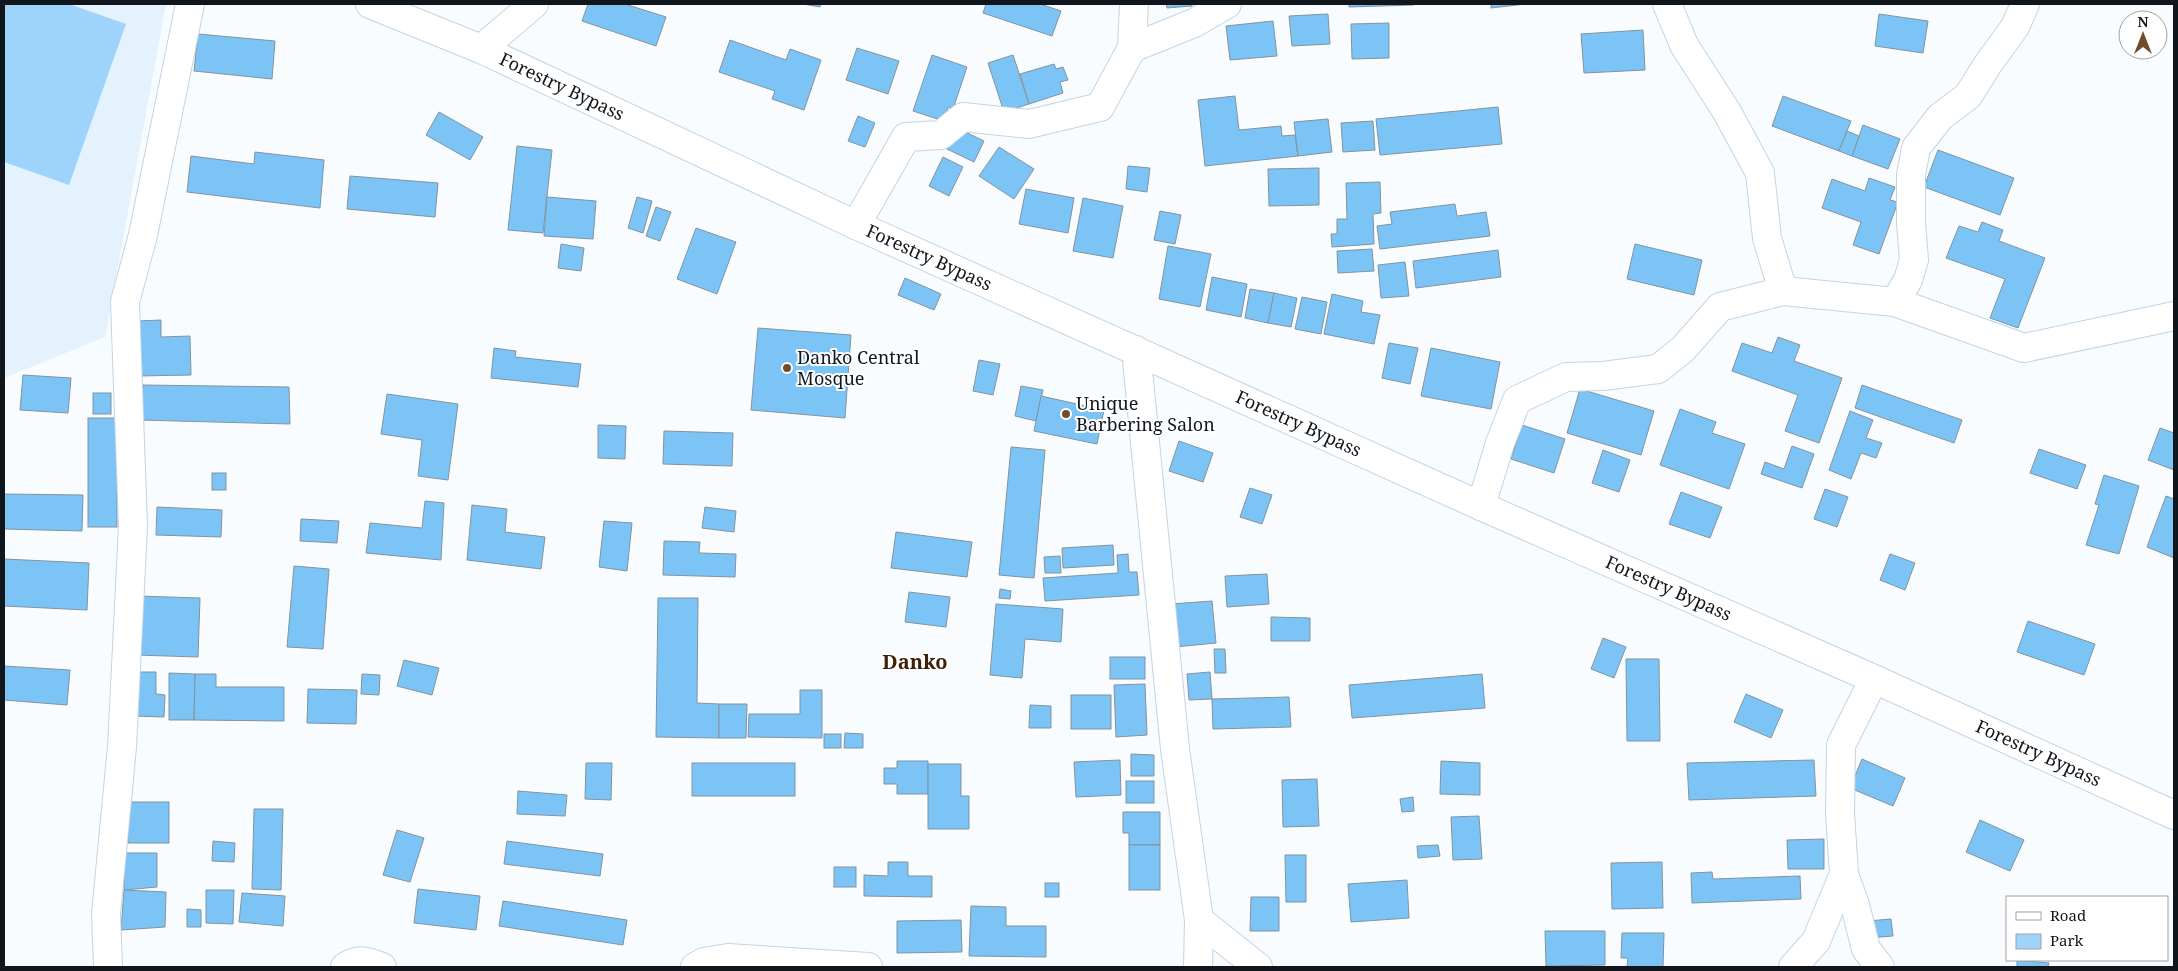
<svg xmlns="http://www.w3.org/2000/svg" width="2178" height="971" viewBox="0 0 2178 971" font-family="'Noto Serif',serif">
  <rect width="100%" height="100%" fill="#f8fcff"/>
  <path fill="#e4f2fe" d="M4,4h162l-61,333 -101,41z"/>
  <path fill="#9ed4fb" d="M4,4h65l57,20 -57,161 -65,-23z"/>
  <g fill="#7cc4f6" stroke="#83939f">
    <path d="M588,4h37l41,13 -10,29 -74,-25z"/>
    <path d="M803,4h18l-1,3z"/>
    <path d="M986,4h54l21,7 -9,25 -69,-23z"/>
    <path d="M1166,4h26v2l-25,2z"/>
    <path d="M1349,4h65v1l-65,2z"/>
    <path d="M1491,4h35l-35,4z"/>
    <path d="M1328,14l2,30 -38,2 -3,-30z"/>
    <path d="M1879,14l49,7 -5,32 -48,-7z"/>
    <path d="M1273,21l4,35 -47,4 -4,-34z"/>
    <path d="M1389,23v35l-37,1 -1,-35z"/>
    <path d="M1643,30l2,40 -61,3 -3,-39z"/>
    <path d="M198,34l77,7 -3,38 -78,-8z"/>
    <path d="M730,40l56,20 4,-11 31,11 -17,50 -32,-11 3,-8 -56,-19z"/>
    <path d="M857,48l42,13 -11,33 -42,-14z"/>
    <path d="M932,55l35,12 -14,42 -5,-2 -4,14 -31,-10z"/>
    <path d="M1013,55l16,49 -25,8 -16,-49z"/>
    <path d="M1054,64l2,5 7,-2 5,13 -8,2 3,11 -34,11 -9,-30z"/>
    <path d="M1235,96l4,34 42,-4 1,10 13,-1 3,21 -93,10 -7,-66z"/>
    <path d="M1783,96l68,25 -12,30 -67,-25z"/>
    <path d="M1498,107l4,37 -122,11 -4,-36z"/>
    <path d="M439,112l44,25 -13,23 -44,-25z"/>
    <path d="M858,116l17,7 -10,24 -17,-6z"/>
    <path d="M1328,119l4,33 -34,4 -4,-34z"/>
    <path d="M1373,121l2,29 -32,2 -2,-29z"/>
    <path d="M1863,125l37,14 -12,30 -36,-13z"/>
    <path d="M957,128l27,13 -10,21 -27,-13z"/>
    <path d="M1847,131l12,5 -7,20 -13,-5z"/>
    <path d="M517,146l35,4 -9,83 -35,-3z"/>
    <path d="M999,147l35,22 -20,30 -35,-23z"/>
    <path d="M1938,150l76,28 -14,37 -76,-28z"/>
    <path d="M255,152l69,8 -4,48 -133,-16 4,-36 63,8z"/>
    <path d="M943,157l20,10 -14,29 -20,-10z"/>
    <path d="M1128,166l22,2 -3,24 -21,-3z"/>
    <path d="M1319,168v37l-50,1 -1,-37z"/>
    <path d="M350,176l88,7 -3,34 -88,-8z"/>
    <path d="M1869,178l26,9 -5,13 8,2 -19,52 -26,-9 8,-23 -39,-14 10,-29 33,12z"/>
    <path d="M1380,182l1,31 -8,1 1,30 -42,3 -1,-13h6v-15h10l-1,-36z"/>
    <path d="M1026,189l48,9 -6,35 -49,-9z"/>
    <path d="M547,197l49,4 -3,38 -49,-3z"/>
    <path d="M637,197l15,4 -9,32 -15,-5z"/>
    <path d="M1083,198l40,8 -10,52 -40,-7z"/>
    <path d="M1455,204l2,12 29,-4 4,24 -110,13 -3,-23 15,-2 -2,-12z"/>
    <path d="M656,207l15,5 -11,29 -14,-5z"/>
    <path d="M1160,211l21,4 -6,29 -21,-4z"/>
    <path d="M1982,222l21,8 -4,11 46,17 -27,70 -28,-10 15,-39 -59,-21 13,-32 19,6z"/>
    <path d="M696,228l40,14 -19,52 -40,-15z"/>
    <path d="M561,244l23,4 -3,23 -23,-3z"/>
    <path d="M1635,244l67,16 -8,35 -67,-16z"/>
    <path d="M1168,246l43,8 -11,53 -41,-8z"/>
    <path d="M1372,249l2,22 -36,2 -1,-22z"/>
    <path d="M1498,250l3,27 -85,11 -3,-27z"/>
    <path d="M1405,262l4,34 -28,2 -3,-33z"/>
    <path d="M1212,277l35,7 -6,33 -35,-7z"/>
    <path d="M905,278l36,16 -7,16 -36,-15z"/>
    <path d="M1250,289l24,4 -6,30 -23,-5z"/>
    <path d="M1274,293l23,5 -6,29 -23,-4z"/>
    <path d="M1332,294l31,7 -2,11 19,3 -6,29 -50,-10z"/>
    <path d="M1302,297l25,5 -6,32 -26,-5z"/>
    <path d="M161,320v17l29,-1 1,39 -53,1v-55z"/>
    <path d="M758,328l93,7 -6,83 -94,-8z"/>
    <path d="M1778,337l22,8 -6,16 48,17 -23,65 -34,-12 13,-36 -66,-24 10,-28 30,10z"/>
    <path d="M1389,343l29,5 -8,36 -28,-6z"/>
    <path d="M494,348l22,3 -1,6 66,7 -3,23 -87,-9z"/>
    <path d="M1431,348l69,14 -9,47 -70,-13z"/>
    <path d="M979,360l21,4 -7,31 -20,-4z"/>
    <path d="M23,375l48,3 -3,35 -48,-3z"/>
    <path d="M143,385l146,2 1,37 -151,-4z"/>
    <path d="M1862,385l100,35 -8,23 -99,-35z"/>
    <path d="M1021,386l22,4 -7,31 -21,-5z"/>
    <path d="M1580,389l74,22 -13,44 -74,-22z"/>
    <rect x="93" y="393" width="18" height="21"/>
    <path d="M387,394l71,10 -10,76 -30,-4 4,-36 -41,-6z"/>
    <path d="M1041,396l63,14 -7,34 -63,-13z"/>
    <path d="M1680,409l36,13 -4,11 33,11 -16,45 -69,-24z"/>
    <path d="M1850,411l23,9 -7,18 16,5 -6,15 -15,-5 -10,26 -22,-9z"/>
    <rect x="88" y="418" width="29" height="109"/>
    <path d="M598,425l28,1 -1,33 -27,-1z"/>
    <path d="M1522,425l43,14 -11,34 -43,-14z"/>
    <path d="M2160,428l14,5v37l-26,-10z"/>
    <path d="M664,431l69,2 -1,33 -69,-2z"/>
    <path d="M1179,441l34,12 -10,29 -34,-11z"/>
    <path d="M1792,446l22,8 -12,34 -41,-14 4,-12 19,7z"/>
    <path d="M1011,447l34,3 -11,128 -35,-3z"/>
    <path d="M2039,449l47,16 -9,24 -47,-16z"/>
    <path d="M1603,450l27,10 -11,32 -27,-9z"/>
    <rect x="212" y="473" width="14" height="17"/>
    <path d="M2104,475l35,11 -20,68 -33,-9 13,-40 -4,-1z"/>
    <path d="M1250,488l22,7 -10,29 -22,-7z"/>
    <path d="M1825,489l23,8 -11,30 -23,-8z"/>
    <path d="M1681,492l41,15 -12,31 -41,-14z"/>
    <path d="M4,494l79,1 -1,36 -78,-2z"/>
    <path d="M2166,496l8,3v59l-27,-11z"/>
    <path d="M425,501l19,2 -3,57 -75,-7 4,-30 52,5z"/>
    <path d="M472,505l35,4 -2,23 40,5 -4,32 -74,-9z"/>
    <path d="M157,507l65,3 -1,27 -65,-2z"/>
    <path d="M705,507l31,4 -2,21 -32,-4z"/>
    <path d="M301,519l38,2 -2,22 -37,-2z"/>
    <path d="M604,521l28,2 -5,48 -28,-4z"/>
    <path d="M896,532l76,10 -5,35 -76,-9z"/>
    <path d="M664,541l36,1 -1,11 37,1 -1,23 -72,-2z"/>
    <path d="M1113,545l1,20 -51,3 -1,-20z"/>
    <path d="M1128,554l1,18h8l2,23 -94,6 -2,-23 75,-5 -1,-18z"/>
    <path d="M1890,554l25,9 -10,27 -25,-10z"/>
    <path d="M1060,556l1,17h-16l-1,-16z"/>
    <path d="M4,559l85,4 -2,47 -83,-4z"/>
    <path d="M294,566l35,3 -6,80 -36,-2z"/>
    <path d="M1267,574l2,30 -42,3 -2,-31z"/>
    <path d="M1000,589l11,2 -1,8 -11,-1z"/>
    <path d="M909,592l41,5 -4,30 -41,-5z"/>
    <path d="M138,596l62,2 -2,59 -62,-2z"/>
    <path d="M658,598h40l-1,105 22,1v34l-63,-1z"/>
    <path d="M1212,601l4,42 -41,4 -4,-43z"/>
    <path d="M996,604l67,5 -2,33 -36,-3 -3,39 -32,-3z"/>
    <path d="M1271,617l39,1v23h-39z"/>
    <path d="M2028,621l67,23 -11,31 -67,-23z"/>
    <path d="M1603,638l23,9 -12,31 -23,-9z"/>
    <path d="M1214,649h11l1,24h-11z"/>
    <rect x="1110" y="657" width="35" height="22"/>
    <path d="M1626,659h33l1,82h-33z"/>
    <path d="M404,660l35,8 -7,27 -35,-9z"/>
    <path d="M4,666l66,4 -3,35 -63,-5z"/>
    <path d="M133,672h23v22l9,1 -1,22 -31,-1z"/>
    <path d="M1210,672l2,27 -23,1 -2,-26z"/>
    <path d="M169,673l26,1 -1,46h-25z"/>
    <path d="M195,674h21v13h68v34l-90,-1z"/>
    <path d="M362,674l18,1 -1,20 -18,-1z"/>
    <path d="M1482,674l3,34 -133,10 -3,-33z"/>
    <path d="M1145,684l2,51 -31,2 -2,-52z"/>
    <path d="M308,689l49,1 -1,34 -49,-1z"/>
    <path d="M800,690h22v48l-74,-1 1,-23h51z"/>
    <path d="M1746,694l37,16 -12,28 -37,-16z"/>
    <rect x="1071" y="695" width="40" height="34"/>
    <path d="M1289,697l2,30 -78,2 -1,-30z"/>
    <path d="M719,704h28l-1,34h-27z"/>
    <path d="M1030,705l21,1v22h-22z"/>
    <path d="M845,733l18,1v14h-19z"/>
    <rect x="824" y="734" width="17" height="14"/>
    <path d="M1131,754l23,1v21h-23z"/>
    <path d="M1862,759l43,19 -12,28 -43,-18z"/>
    <path d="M1120,760l1,35 -45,2 -2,-35z"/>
    <path d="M1814,760l2,36 -127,4 -2,-37z"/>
    <path d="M897,761h31v33h-31v-10h-13v-16h13z"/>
    <path d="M1441,761l39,2v32l-40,-1z"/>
    <path d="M586,763h26l-1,37 -26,-1z"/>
    <rect x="692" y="763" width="103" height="33"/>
    <path d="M928,764h33v32h8v33h-41z"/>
    <path d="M1317,779l2,47 -36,1 -1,-47z"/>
    <rect x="1126" y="781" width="28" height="22"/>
    <path d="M518,791l49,4 -2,21 -48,-2z"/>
    <path d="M1413,797l1,14 -12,1 -2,-13z"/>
    <rect x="128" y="802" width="41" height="41"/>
    <path d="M254,809h29l-2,81 -29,-1z"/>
    <path d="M1123,812h37v33h-31v-12h-6z"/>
    <path d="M1479,816l3,43 -29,1 -2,-43z"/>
    <path d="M1980,820l44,20 -14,31 -44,-19z"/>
    <path d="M397,830l27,8 -14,44 -27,-7z"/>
    <path d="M1824,839v30h-36l-1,-29z"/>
    <path d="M213,841l22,2 -1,19 -22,-1z"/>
    <path d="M507,841l96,13 -3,22 -96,-12z"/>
    <rect x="1129" y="845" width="31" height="45"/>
    <path d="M1438,845l2,11 -22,2 -1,-12z"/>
    <path d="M124,853h33v34l-33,3z"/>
    <path d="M1285,855h21v47h-20z"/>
    <path d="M888,862h20v14h24v21l-68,-1v-21l24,1z"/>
    <path d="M1662,862l1,46 -51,1 -1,-46z"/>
    <rect x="834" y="867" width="22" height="20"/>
    <path d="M1712,872l1,7 87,-3 1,23 -109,4 -1,-30z"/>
    <path d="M1407,880l2,38 -58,4 -3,-38z"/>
    <rect x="1045" y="883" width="14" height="14"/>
    <path d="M418,889l62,7 -4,34 -62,-7z"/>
    <path d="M124,890l42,2 -1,35 -44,3z"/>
    <path d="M206,890h28l-1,34 -27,-1z"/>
    <path d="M242,893l43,3 -2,30 -44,-4z"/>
    <path d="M1251,897h28v34h-29z"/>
    <path d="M503,901l124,19 -4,25 -124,-19z"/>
    <path d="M971,906l35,1v19h40v31l-77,-1z"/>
    <path d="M187,909l14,1v17h-14z"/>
    <path d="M1891,919l2,17 -25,2 -1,-17z"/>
    <path d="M961,920l1,32 -65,1v-32z"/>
    <path d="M1545,931h60v34l-59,1z"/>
    <path d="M1622,933h42l-1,34h-36l1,-9h-7z"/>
    <path d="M2017,960l32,3 -1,4h-31z"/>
  </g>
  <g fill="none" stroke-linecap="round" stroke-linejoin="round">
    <g stroke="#c3d4e2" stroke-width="30">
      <g id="minor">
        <path id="s1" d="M370,4l111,45 375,176 625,281 393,173 300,136"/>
        <path d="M1667,4l17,41 43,67 33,61 7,65 16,53"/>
        <path d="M1132,48l62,-25 33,-19"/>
        <path d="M481,49l53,-45"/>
        <path d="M856,225l50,-88 35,-2 22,-18 66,7 71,-17 32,-59 2,-44"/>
        <path d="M1895,302l13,-22 6,-20 -3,-37v-48l5,-27 24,-31 28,-21 20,-32 27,-37 10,-23"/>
        <path d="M1136,350l39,399 24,171 -1,47"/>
        <path d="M1481,506l19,-63 17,-43 49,-23 37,-1 55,-7 25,-20 37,-42 63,-16 112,11 129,46 150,-32"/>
        <path d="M1874,679l-33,66 -1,68 4,61 11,31 11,44 14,18"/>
        <path d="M1199,920l59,47"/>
        <path d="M108,967l-2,-53 16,-167 11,-221 -8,-224 18,-67 47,-231"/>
        <path d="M345,967c14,-9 23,-6 37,0"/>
        <path d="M695,967l9,-5 24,-4 140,9"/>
        <path d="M1793,967l23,-26 28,-67"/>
      </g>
    </g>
    <use href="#minor" stroke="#fff" stroke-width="28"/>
  </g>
  <g fill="#744c2a" stroke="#fff" stroke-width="2">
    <circle cx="787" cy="368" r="5"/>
    <circle cx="1066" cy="414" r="5"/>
  </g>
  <g text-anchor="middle" stroke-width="4" stroke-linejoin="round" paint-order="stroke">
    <g font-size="18" fill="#10161b" stroke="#fff">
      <text dy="6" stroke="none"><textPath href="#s1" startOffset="209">Forestry Bypass</textPath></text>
      <text dy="6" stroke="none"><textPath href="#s1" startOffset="614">Forestry Bypass</textPath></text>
      <text dy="6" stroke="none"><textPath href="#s1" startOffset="1019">Forestry Bypass</textPath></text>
      <text dy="6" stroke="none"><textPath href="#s1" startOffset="1424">Forestry Bypass</textPath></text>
      <text dy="6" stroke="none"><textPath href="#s1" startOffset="1829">Forestry Bypass</textPath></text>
    </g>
    <g font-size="18" fill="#10161b" stroke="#fff" text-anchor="start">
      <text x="797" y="364">Danko Central<tspan x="797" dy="21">Mosque</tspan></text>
      <text x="1076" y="410">Unique<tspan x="1076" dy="21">Barbering Salon</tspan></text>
    </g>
    <g font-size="20" font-weight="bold" fill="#3f2205" stroke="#fff">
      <text x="915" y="669">Danko</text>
    </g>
  </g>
  <rect width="2178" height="971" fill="none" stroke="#10161b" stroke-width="10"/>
  <rect x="2006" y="896" width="162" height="65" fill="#ffffff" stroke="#9fa2a4"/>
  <rect x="2016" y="912" width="25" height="8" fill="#ffffff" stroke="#9fa2a4"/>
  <text x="2050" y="921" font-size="15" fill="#10161b">Road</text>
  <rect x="2016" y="934" width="25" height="15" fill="#9ed4fb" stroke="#9fa2a4"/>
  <text x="2050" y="946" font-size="15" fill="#10161b">Park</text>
  <g transform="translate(2143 35)"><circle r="24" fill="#ffffff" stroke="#9fa2a4"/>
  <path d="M0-4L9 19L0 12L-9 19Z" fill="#744c2a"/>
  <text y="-8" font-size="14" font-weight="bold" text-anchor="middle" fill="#10161b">N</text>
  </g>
</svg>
